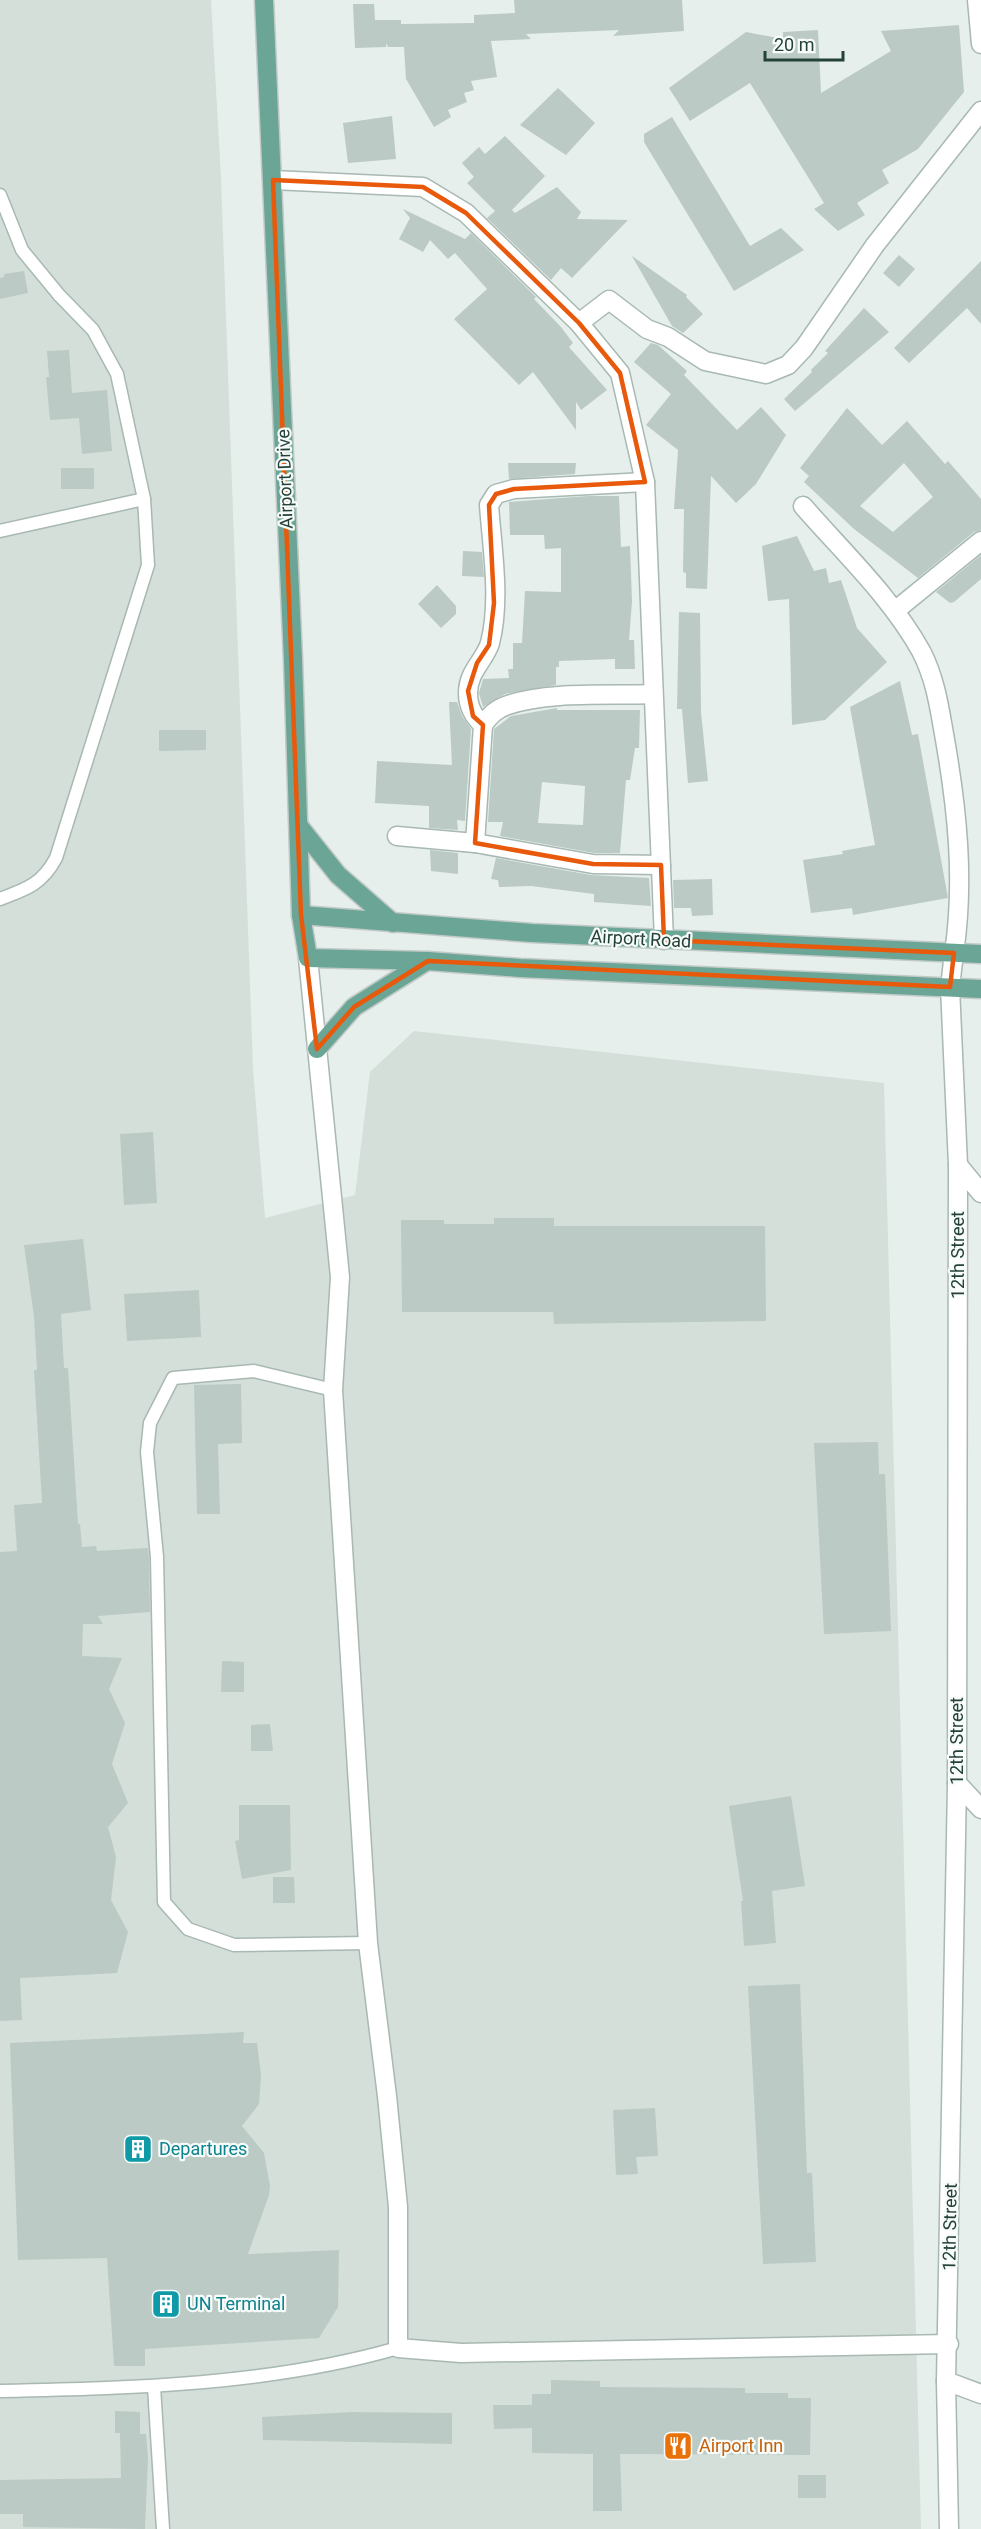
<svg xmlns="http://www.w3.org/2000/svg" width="981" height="2529" viewBox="0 0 981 2529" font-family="Roboto,sans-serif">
  <rect width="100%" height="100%" fill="#e6efeb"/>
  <path fill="#d4dfda" d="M0,0h211l10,178 32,890 12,150 90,-23 15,-123 44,-41 470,52 37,1446h-921z"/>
  <g fill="#bbcac4" fill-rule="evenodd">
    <path d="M514,0h168l2,31 -71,5 6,-6 -93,4 5,5 -40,2 6,36 -26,4 3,9 -10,3 3,9 -19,8 3,7 -17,10 -28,-48 -2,-32h-16l-2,-4v4l-31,1 -2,-44h21l1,16h26v4l73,-1v-8l41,-2z"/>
    <path d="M959,25l5,67 -46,57 -36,21 7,13 -32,20 8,12 -27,16 -24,-22 10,-6 -74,-120 -60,38 -21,-33 77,-56 37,7v-7l35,-2 3,63 70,-42 -10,-20z"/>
    <path d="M558,88l37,35 -29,32 -46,-30z"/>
    <path d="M392,116l4,43 -48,4 -5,-40z"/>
    <path d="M672,117l78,129 31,-18 23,22 -70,41 -90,-149v-8z"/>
    <path d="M505,136l40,40 -33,34 3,3 42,-26 24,25 -4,7 51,1 -56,58 -11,-10 -10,12 -64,-62 8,-7 -28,-28 7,-6 -12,-14 17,-16 6,7z"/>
    <path d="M403,209l62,30 6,-6 65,64 -2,2 27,28 12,16 -4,4 38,43 -26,20 -5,-8v28l-43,-58 -14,13 -65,-66 33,-30 -32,-36 -7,6 -18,-19 -7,12 -24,-13 11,-21z"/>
    <path d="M899,255l16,14 -16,18 -16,-14z"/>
    <path d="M632,256l55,39 -1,2 17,17 -20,19 -11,-7z"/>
    <path d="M981,261v63l-14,-16 -58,55 -15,-15z"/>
    <path d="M24,271l4,22 -28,6v-21l4,-1v-3z"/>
    <path d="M864,308l25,24 -94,79 -11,-12 28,-27 -1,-2 17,-17 -3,-2z"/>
    <path d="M651,343l7,2 29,26 -3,4 53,55 24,-23 25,28 -30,49 -20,19 -25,-27 -4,113 -21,-1v-15l-3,-1 1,-63h-10l4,-59 -32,-25 25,-31 -37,-32z"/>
    <path d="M69,350l3,43 35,-3 5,61 -30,3 -3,-36 -29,2 -4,-43h3l-2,-26z"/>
    <path d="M847,408l35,37 25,-24 38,43 3,-3 33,38v31l-7,2 -56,46 -64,-49 -50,-47 5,-6 -9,-8zM904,463l29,34 -40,35 -33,-26z"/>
    <path d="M508,463h68l-1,11 -66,5z"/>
    <rect x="61" y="468" width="33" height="21"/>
    <path d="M588,496h31l2,51 9,-1 2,55 -3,39h5l1,29h-20v-10l-56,2v6h-3v18l-51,9 -22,13 -4,-14 4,-14 26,-1 -1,-9h5v-26h9l3,-52 36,1v-44l-16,1 -1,-14h-34l-1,-33z"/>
    <path d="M797,536l17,35 12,-3 3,15 12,-3 16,48 30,34 -62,58 -33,5 -3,-126 -21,2 -6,-55z"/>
    <path d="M463,551l19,1 2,25 -22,-1z"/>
    <path d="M981,555v24l-27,23 -4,1 -14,-11z"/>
    <path d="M437,585l19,21v8l-15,14 -23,-24z"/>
    <path d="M679,612l21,1 1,99 7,69 -20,2 -6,-74h-5z"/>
    <path d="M900,681l12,54 6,-1 30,164 -95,17 -1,-7 -41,5 -8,-53 40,-6 -1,-3 33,-6 -25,-138z"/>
    <path d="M449,702h8l5,14 9,13 -6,92 -8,-1 1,10 -29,-2v-22l-54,-3 2,-42 75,4z"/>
    <path d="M557,708v2h83l-1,38h-4l-5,32h-4l-6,73h-26l-94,-17 3,-14h-15l6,-93 17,-13zM542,782l43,4 -2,39 -45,-2z"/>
    <path d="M159,730h47v20l-47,1z"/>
    <path d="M430,850l28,3v21l-27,-3z"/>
    <path d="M496,858l95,17 58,3 2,28 -57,-4v-8l-63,-8 -32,1 -1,-7 -7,-1z"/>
    <path d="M712,879l1,36 -21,1 -1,-8h-17l-1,-28z"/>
    <path d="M153,1132l4,71 -33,2 -4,-71z"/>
    <path d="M494,1218h60v8h211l1,95 -212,3 -1,-12h-151l-1,-92h43v4h50z"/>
    <path d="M83,1239l8,71 -30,4 3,54h4l10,156h2l2,23 14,-1 1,5 51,-3 1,9 1,55 -52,4 5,8h-20l-1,32 40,2 -13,31 16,34 -13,41 16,39 -20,24 8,30 -5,43 17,32 -11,41 -97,5 2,42 -22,1v-469l17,-1 -3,-46 28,-2 -8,-133h3l-3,-53 -10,-72z"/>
    <path d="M199,1290l2,47 -74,4 -3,-47z"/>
    <path d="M241,1384l1,59 -24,1 2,70h-23l-3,-129z"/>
    <path d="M878,1442l1,32h6l6,157 -67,3 -10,-191z"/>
    <path d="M222,1661l22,1v30h-23z"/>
    <path d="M270,1724l3,27h-22v-26z"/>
    <path d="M791,1796l14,90 -33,5 4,52 -32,3 -3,-45h2l-14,-95z"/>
    <path d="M239,1805h51l1,65 -49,9 -7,-38 4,-1z"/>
    <path d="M273,1877h21l1,26h-22z"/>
    <path d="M800,1984l7,189h5l4,89 -53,2 -15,-278z"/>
    <path d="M244,2032l-1,11h14l4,32 -2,29 -17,22 22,27 6,33 -1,9 -21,59 91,-4 -1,57 -19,31 -174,11v17h-31l-7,-108 -89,2 -8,-217z"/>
    <path d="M655,2108l3,48 -22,1 2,17 -22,1 -3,-65z"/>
    <path d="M551,2380l49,1v6l145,1v5h43v5h23l-1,57 -190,-1 2,57h-29v-57l-61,-1v-25l-38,1 -1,-24h39v-11h19z"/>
    <path d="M115,2411l25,1v22h6l2,24 -3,71 -122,-2v-13h-23v-34l121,-2 -1,-45h-5z"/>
    <path d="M352,2412l100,1v31l-189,-4 -1,-23z"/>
    <rect x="798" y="2475" width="28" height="23"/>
  </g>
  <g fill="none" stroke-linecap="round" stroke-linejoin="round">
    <g stroke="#a8b8b2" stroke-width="15">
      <g id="service">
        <path d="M0,195l22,55 37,45 34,35 24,44 27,125 4,66 -92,293c-14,26 -29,31 -56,41"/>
        <path d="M0,531l144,-32"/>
        <path d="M333,1390l-79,-19 -81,7 -23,45 -3,29 10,105 7,345 24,27 46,16 134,-2"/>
        <path d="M154,2387l9,142"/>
        <path d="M0,2391c134,-3 269,-6 398,-43"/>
      </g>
    </g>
    <g stroke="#a8b8b2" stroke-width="21">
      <g id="minor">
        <path d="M977,0l4,44"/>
        <path d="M273,180l150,7 43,26 113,110 41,50 25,109 19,458"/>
        <path d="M579,323l30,-23 38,29 21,8 37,24 61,13 22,-9 16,-17 71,-103 106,-134"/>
        <path d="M803,506c41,47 88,91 118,145 14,27 18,54 23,83 13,73 21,146 10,219"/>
        <path d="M896,610l85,-69"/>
        <path d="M483,725c7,-10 13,-16 25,-20 42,-14 101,-9 145,-11"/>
        <path d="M397,836l78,7 118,21 68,1"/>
        <path d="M475,843l8,-118c-10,-9 -15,-18 -15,-32 0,-22 17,-33 22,-50 11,-43 2,-95 -1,-138l7,-11 18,-5 131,-7"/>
        <path d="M308,958l32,319 -7,113 35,553 19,153 11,111v141l63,5 488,-9"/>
        <path d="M958,1165l23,28"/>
        <path d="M957,1783l24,26"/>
        <path d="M946,2381l35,13"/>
      </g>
    </g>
    <g stroke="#a8b8b2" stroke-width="21">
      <path id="tertiary" d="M949,2529l-3,-148 11,-598 1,-618 -8,-178 4,-34"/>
    </g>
    <g stroke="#c2cac8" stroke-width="21">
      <g id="primary">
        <path d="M264,0l29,659 8,256 7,43 120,3 92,7 461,21"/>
        <path d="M299,826l39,49 55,48"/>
        <path d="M301,915l231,18 449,21"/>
        <path d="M317,1049l37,-42 73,-46"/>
      </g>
    </g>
    <use href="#service" stroke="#fff" stroke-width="12"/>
    <use href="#minor" stroke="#fff" stroke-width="18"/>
    <use href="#tertiary" stroke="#fff" stroke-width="18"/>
    <use href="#primary" stroke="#6aa596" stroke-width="18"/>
  </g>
  <path fill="none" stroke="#e8590c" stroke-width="4.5" stroke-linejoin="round" d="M273,180l150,7 43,26 113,110 41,50 25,109 -131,7 -18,5 -7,11 5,98 -5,42 -12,18 -9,28 5,25 10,9 -8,118 118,21 68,1 3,75 290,13 -4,34 -522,-26 -74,46 -37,42 -16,-134z"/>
  <defs>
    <g id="building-square" transform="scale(1.5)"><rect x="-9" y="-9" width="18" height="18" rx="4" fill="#0f9aa8" stroke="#f7fbf9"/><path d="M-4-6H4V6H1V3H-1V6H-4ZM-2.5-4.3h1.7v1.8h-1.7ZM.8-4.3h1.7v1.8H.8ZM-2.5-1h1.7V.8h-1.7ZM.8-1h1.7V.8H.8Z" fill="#fff"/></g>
    <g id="restaurant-square" transform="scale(1.5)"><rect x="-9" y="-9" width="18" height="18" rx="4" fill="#e8710a" stroke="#f7fbf9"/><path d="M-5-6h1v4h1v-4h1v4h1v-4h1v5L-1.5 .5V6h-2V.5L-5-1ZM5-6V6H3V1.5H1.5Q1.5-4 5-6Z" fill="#fff"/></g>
  </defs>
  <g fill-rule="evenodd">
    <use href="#building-square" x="138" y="2149"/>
    <use href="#building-square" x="166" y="2304"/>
    <use href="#restaurant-square" x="678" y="2446"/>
  </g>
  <g text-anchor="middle" stroke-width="4.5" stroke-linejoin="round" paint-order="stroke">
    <g font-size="18" fill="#24423a" stroke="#f7fbf9">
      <text transform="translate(285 479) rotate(-92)" y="6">Airport Drive</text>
      <text transform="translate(641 939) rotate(3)" y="6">Airport Road</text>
      <text transform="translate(958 1255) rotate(-90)" y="6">12th Street</text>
      <text transform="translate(957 1741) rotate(-90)" y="6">12th Street</text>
      <text transform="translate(950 2227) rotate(-89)" y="6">12th Street</text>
    </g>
    <g font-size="18" fill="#0d838f" stroke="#f7fbf9" text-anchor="start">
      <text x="159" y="2155">Departures</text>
      <text x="187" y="2310">UN Terminal</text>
    </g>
    <g font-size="18" fill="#c56008" stroke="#f7fbf9" text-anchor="start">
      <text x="699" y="2452">Airport Inn</text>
    </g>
  </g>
  <path d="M765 51v9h78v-9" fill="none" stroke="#24423a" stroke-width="3"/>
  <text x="774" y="51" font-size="18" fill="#24423a" stroke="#f7fbf9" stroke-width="4.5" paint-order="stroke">20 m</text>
</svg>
